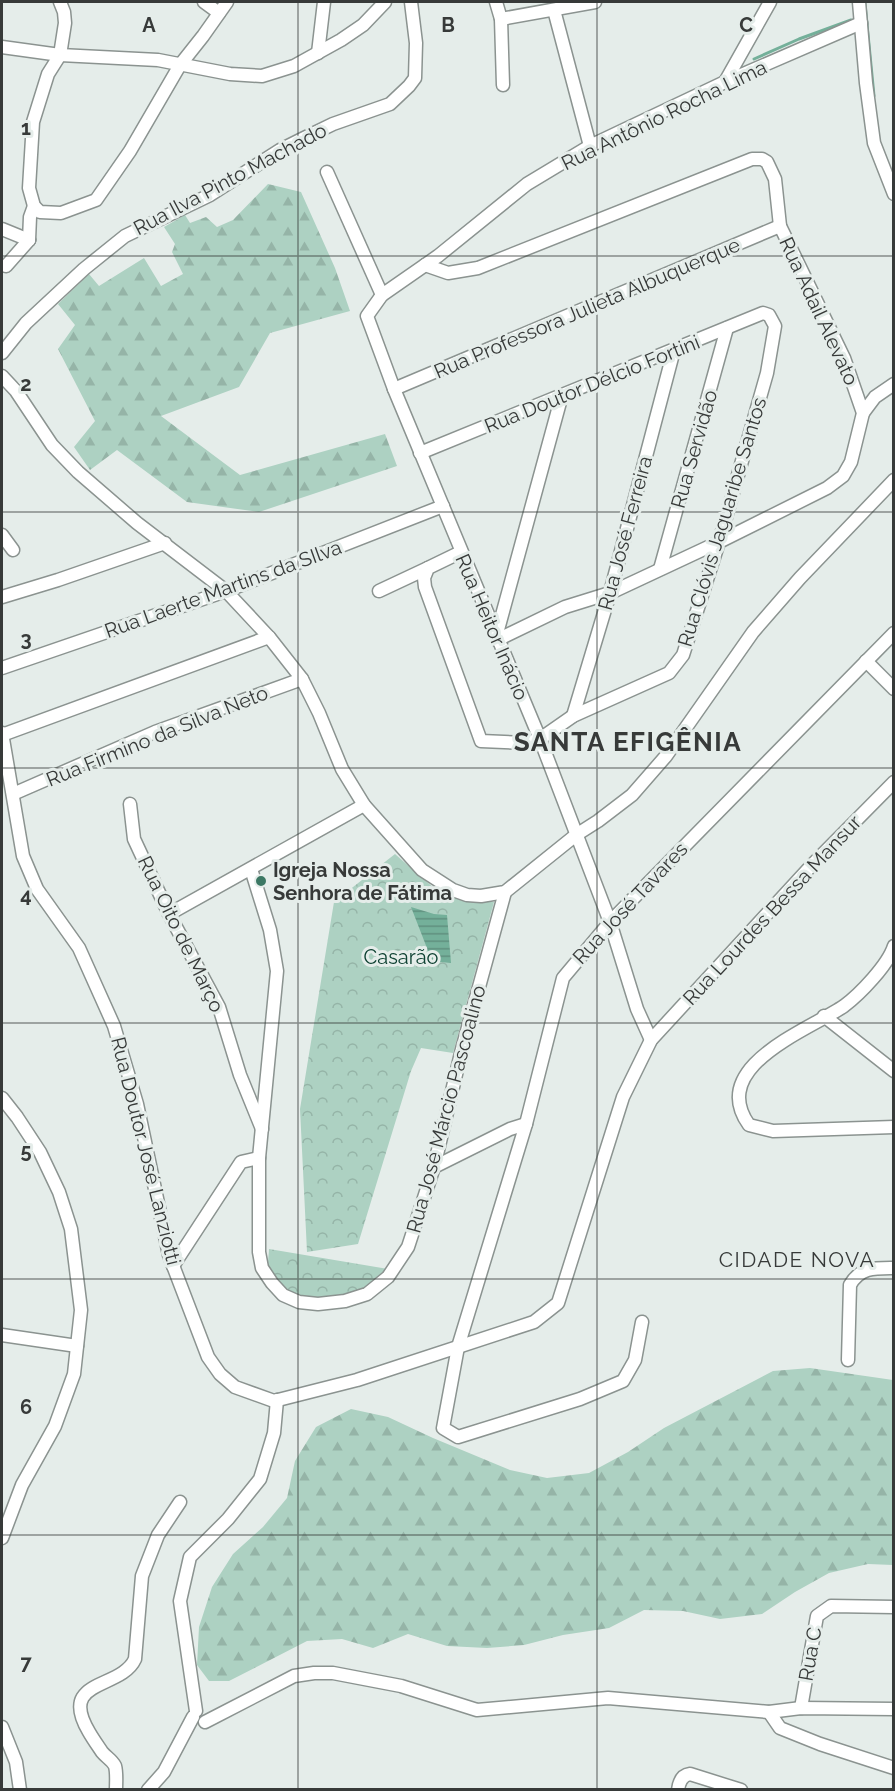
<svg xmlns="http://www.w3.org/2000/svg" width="895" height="1791" viewBox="0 0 895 1791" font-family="Raleway,sans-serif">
  <defs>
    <pattern id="forest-firs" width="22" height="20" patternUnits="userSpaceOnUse" patternTransform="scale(1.5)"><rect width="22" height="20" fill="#add1c2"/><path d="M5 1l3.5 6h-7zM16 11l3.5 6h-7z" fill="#95b4a7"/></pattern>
    <pattern id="park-crowns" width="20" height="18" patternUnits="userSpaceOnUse" patternTransform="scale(1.5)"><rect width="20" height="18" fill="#add1c2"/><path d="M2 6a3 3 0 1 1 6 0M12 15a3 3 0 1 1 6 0" fill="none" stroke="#95b4a7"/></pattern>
    <pattern id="water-rules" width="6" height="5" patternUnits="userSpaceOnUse" patternTransform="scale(1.5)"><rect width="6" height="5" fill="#74b09a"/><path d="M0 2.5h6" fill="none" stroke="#60907f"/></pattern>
  </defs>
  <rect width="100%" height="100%" fill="#e5edea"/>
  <g fill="url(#forest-firs)">
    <path d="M268,184l33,8 34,76 15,43 -80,22 -31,54 -78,29 79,59 145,-41 12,32 -138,46 -72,-10 -70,-52 -27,20 -16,-23 21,-26 -37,-72 17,-24 -17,-21 31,-30 10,12 45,-28 17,28 22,-12 -11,-22 3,-8 -11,-17 21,-12 5,8 16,-6 11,10 16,-7z"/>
    <path d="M810,1368l83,12v185l-25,-1 -39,9 -34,19 -33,22 -42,5 -37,-8 -39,-1 -35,18 -46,7 -39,10 -37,3 -40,-2 -39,-12 -35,14 -31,-9 -35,2 -78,40h-20l-12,-16 2,-38 13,-40 21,-33 30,-27 24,-29 8,-37 21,-34 35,-18 37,8 45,21 77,32 37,8 42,-5 39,-21 36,-24 109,-57z"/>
  </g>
  <g fill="url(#park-crowns)">
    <path d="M395,854l48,42 51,6 -41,151 -32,-5 -10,23 -53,173 -51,8 -7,-143 34,-207z"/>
    <path d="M269,1249l119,20c-6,6 -13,14 -20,19 -5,4 -12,5 -18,7 -28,9 -68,6 -81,-27 -2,-6 0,-13 0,-19z"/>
  </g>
  <path fill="url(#water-rules)" d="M411,907l23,7 13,1 4,48 -19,-2z"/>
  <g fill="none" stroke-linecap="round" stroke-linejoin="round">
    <g stroke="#74b09a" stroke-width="3">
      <path d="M865,4l9,92"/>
      <path d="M754,59l45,-20 52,-19"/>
    </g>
    <g stroke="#8b9390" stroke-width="15">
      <g id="minor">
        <path d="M60,2l4,10 1,11 -5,32 -12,19 -15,48 -4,66 5,18 6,6 21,1 35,-13 34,-49 50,-86 23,-29 24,-34"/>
        <path d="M204,2l15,11"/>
        <path d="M496,2l5,17 2,66"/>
        <path d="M859,2l7,81 8,60 20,51"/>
        <path d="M554,10l36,136"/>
        <path d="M501,19l94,-17"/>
        <path d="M2,47l58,8 98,5 72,14 32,2 32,-10 47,-26 22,-15 22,-23"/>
        <path d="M318,53l6,-51"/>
        <path d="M725,82l45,-80"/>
        <path d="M327,172l55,123"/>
        <path d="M2,229l27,11"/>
        <path d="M29,240l1,-23 4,-11"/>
        <path d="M425,265l23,8 30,-5 274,-109h10l5,3 8,17 5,47 64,132 19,55 -12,49 -8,14 -16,12 -108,54 -109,51 -45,14 -68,33"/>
        <path d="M6,266l23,-26"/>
        <path d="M2,353l24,-30 58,-54 41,-33 85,-41 70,-45 22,-11 31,-15 57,-20 19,-18 6,-8 1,-35 -5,-41"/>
        <path d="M2,376l14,15 36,54 26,27 59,51 89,68 43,46 33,42 17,34 23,56 22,36 58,65 31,20 14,5 14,1 24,-4 71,-57 22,-14 34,-26 34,-39 87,-124 47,-54 94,-98"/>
        <path d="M394,389l386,-163"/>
        <path d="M863,413l12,-16 19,-13"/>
        <path d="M420,453l343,-140 6,2 6,11 -8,47 -48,169 -36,113 -14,18 -96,43 -33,23 -14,4 -45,-2 -56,-154 -1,-9 4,-10 33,-16"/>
        <path d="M2,535l11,15"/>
        <path d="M660,569l67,-241"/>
        <path d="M379,591l49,-23"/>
        <path d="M2,597l56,-17 107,-37"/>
        <path d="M496,637l66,-242"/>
        <path d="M866,661l28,28"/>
        <path d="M2,668l224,-77 217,-85"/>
        <path d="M573,716l37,-123 64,-243"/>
        <path d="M2,733l21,123 14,33 42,59 35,78 23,78 32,151 39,102 12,17 15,13 39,14 83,-21 177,-58 24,-19 65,-206 28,-57 160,-174 83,-84"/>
        <path d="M2,735l267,-98"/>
        <path d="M13,794l142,-62 147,-53"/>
        <path d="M130,804l4,35 35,75 50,93 21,68 22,54"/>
        <path d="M251,869l19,61 7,41 -18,187v94l3,16 10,15 11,12 16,7 19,2 27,-3 22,-7 21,-17 20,-30 26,-80 28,-118 43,-157"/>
        <path d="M169,914l195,-109"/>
        <path d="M894,946c-6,19 -34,48 -50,60 -35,24 -137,60 -95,119l24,6 121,-4"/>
        <path d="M824,1016l70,55"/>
        <path d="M651,1040l-14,-31 -27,-87 -70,-183 -146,-350 -27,-73 15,-21 56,-39 89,-72 63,-38 135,-64 136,-59"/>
        <path d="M2,1098l15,19 23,35 19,40 12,37 10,81 -7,64 -19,52 -33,59 -20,53"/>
        <path d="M434,1167l76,-38 16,-5"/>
        <path d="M173,1266l68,-104 18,-4"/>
        <path d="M642,1322l-7,38 -12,21 -43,18 -122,38 -15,-9 15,-81 68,-223 37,-146 47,-56 284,-289"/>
        <path d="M2,1335l75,11"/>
        <path d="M848,1360l2,-75c10,-18 25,-17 44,-17"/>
        <path d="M801,1708l16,-92 14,-10 63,1"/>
        <path d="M196,1711l-16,-110 10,-44 38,-38 32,-40 14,-46 3,-33"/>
        <path d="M769,1712l11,16 40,16 74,24"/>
        <path d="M205,1722l89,-46 20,-3h19l68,13 76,24 131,-12 161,14 32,-4 93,1"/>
        <path d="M2,1727l14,35 4,28"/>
        <path d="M116,1790c0,-8 1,-17 -1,-24 -3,-6 -9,-9 -13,-14 -4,-6 -9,-13 -13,-20 -32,-54 32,-42 46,-73l7,-83 16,-41 22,-33"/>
        <path d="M148,1790l16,-18 29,-55"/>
        <path d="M678,1790c1,-8 4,-15 12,-16l51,16"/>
      </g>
    </g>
    <use href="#minor" stroke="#fff" stroke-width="12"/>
  </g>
  <path fill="none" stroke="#373a39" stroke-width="1.5" stroke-opacity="0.55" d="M298,2v1788M597,2v1788M2,256h892M2,512h892M2,768h892M2,1023h892M2,1279h892M2,1535h892"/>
  <circle fill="#3c7864" stroke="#e5edea" stroke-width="2" cx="261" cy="881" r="6"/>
  <g text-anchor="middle" stroke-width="6" stroke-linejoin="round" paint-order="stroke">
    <g font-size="20" fill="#373a39" stroke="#e5edea">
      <text transform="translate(664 115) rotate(-26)" y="7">Rua Antônio Rocha Lima</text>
      <text transform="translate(230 179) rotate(-28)" y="7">Rua Ilva Pinto Machado</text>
      <text transform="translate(587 308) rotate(-23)" y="7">Rua Professora Julieta Albuquerque</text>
      <text transform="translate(819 311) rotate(65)" y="7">Rua Adail Alevato</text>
      <text transform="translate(592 384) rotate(-22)" y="7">Rua Doutor Délcio Fortini</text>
      <text transform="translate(694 449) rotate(-74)" y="7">Rua Servidão</text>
      <text transform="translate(722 522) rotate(-73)" y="7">Rua Clóvis Jaguaribe Santos</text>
      <text transform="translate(625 533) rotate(-75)" y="7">Rua José Ferreira</text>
      <text transform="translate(223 589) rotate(-20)" y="7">Rua Laerte Martins da SIlva</text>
      <text transform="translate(492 627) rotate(67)" y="7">Rua Heitor Inácio</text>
      <text transform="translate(157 736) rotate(-22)" y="7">Rua Firmino da Silva Neto</text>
      <text transform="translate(630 903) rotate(-47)" y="7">Rua José Tavares</text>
      <text transform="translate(772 910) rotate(-47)" y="7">Rua Lourdes Bessa Mansur</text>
      <text transform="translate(181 934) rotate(64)" y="7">Rua Oito de Março</text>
      <text transform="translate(446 1109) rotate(-75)" y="7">Rua José Márcio Pascoalino</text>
      <text transform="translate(146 1151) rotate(76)" y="7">Rua Doutor José Lanziotti</text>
      <text transform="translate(810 1654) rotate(-80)" y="7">Rua C</text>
    </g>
    <g font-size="20" font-weight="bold" fill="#373a39" stroke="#e5edea" text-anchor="start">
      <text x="273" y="877">Igreja Nossa<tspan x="273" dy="23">Senhora de Fátima</tspan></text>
    </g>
    <g font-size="20" fill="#0d4132" stroke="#e5edea">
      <text x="401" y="964">Casarão</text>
    </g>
    <g font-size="21" letter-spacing="1.5" fill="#373a39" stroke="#e5edea">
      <text x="797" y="1267">CIDADE NOVA</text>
    </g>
    <g font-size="26" font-weight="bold" letter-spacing="1.5" fill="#373a39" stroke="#e5edea">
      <text x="628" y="751">SANTA EFIGÊNIA</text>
    </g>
  </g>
  <g font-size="20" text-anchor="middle" font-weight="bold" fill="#373a39" stroke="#e5edea" stroke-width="6" stroke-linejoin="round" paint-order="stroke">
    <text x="149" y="32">A</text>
    <text x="448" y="32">B</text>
    <text x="746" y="32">C</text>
    <text x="26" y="135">1</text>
    <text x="26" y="391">2</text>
    <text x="26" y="646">3</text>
    <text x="26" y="902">4</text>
    <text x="26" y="1158">5</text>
    <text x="26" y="1414">6</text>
    <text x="26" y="1670">7</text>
  </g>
  <rect width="895" height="1791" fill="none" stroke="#373a39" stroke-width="6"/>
</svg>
